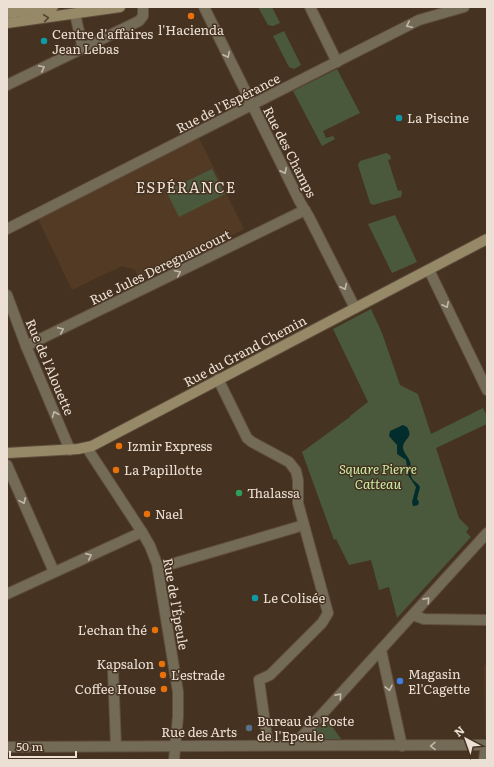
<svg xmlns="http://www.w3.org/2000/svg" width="494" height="767" viewBox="0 0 494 767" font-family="Literata,serif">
  <rect width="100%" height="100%" fill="#453220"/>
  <g fill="#533a24">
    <path d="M199,138l45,91 -104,52 -5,-11 -13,-4 -11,6v-1l-39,19 -34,-71z"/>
    <path d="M484,665h3v72h-2z"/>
  </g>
  <g fill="#4a593c">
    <path d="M258,7h14l8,16 -7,3 -5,-1z"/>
    <path d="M284,31l17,34 -7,4 -5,-2 -16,-31z"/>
    <path d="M337,69l23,44 -37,18 3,7 7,-2 2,3 -13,7 -29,-55z"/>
    <path d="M386,153l4,2 1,4 -3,1 10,31 3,-1 1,3 -1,4 -28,8 -3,-2 -12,-38 2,-4z"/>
    <path d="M212,169l13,25 -46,23 -13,-26z"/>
    <path d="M395,215l22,47 -25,11 -24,-49z"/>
    <path d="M371,309l11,24 18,52 18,9 13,40 52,-26 4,8v8l-51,24 23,70 10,10 -3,4 5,5 -74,81 -8,-31 -10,3 -8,-30 -22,5 -13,-26 -2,1 -32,-88 48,-35v-1l18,-14 -35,-73z"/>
    <path d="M327,719l14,20h-27l-2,-6z"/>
  </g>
  <path fill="#032c2c" d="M403,425l4,2c7,11 -3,11 -4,20 0,6 6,10 7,15 2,6 -1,13 3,18 3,3 5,3 7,7l-3,12 2,3 -1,3 -4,1h-1l-1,-4 4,-15 -8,-12 -2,-15 -9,-6v-9l-8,-9 1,-5z"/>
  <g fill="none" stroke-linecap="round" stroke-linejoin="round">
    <g stroke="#604e3d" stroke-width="12">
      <g id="minor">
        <path d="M204,7l96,195 9,15 46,91"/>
        <path d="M310,7l27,55"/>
        <path d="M75,14l8,35"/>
        <path d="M7,85l132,-64 4,-5v-9"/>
        <path d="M7,229l412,-209 45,-13"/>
        <path d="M429,270l58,120"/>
        <path d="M26,346l279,-136"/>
        <path d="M218,379l29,59 5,4 37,20 7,9 2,9v23l30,110 -6,10 -52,52 -11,5 9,65"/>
        <path d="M7,465l47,107"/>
        <path d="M158,568l146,-43"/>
        <path d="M7,594l135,-62"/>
        <path d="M413,615l11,4 63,1"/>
        <path d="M381,650l21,96"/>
        <path d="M113,671l3,75"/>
        <path d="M294,745l193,-212"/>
        <path d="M7,747c160,-2 320,-1 480,-2"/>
        <path d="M484,760l2,-15"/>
      </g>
    </g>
    <g stroke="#604e3d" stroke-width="12">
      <g id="tertiary">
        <path d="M7,295l19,51 44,104"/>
        <path d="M87,448l55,84 8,14 7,18 21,128v24l-4,44"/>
      </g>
    </g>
    <g stroke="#604e3d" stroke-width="12">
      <g id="secondary">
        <path d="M7,13l46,-6"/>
        <path d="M7,23l113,-16"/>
        <path d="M7,453l71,-4 14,-3 395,-207"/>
      </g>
    </g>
    <use href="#minor" stroke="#746b57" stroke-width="10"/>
    <use href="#tertiary" stroke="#746b57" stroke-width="10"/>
    <use href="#secondary" stroke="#968968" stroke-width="10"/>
  </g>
  <defs><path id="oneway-chevron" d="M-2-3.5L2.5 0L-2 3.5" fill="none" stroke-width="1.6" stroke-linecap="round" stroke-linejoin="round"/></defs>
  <use stroke="#55432e" href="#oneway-chevron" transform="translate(46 18) rotate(-8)"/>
  <g stroke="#c2b7a9">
    <use href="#oneway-chevron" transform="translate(409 25) rotate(154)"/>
    <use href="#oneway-chevron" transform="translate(227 55) rotate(64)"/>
    <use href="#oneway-chevron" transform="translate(42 68) rotate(-25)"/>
    <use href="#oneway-chevron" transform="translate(284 171) rotate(64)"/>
    <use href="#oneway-chevron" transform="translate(178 273) rotate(-26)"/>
    <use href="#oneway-chevron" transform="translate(344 287) rotate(63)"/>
    <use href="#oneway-chevron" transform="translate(446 305) rotate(64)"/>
    <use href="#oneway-chevron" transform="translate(61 330) rotate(-25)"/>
    <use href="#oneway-chevron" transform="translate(55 414) rotate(-113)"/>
    <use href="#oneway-chevron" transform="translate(23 501) rotate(66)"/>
    <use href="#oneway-chevron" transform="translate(89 556) rotate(-24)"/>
    <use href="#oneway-chevron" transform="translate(427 600) rotate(-48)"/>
    <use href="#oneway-chevron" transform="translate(389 688) rotate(77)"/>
    <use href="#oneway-chevron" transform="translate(339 696) rotate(-48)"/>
    <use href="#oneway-chevron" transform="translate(433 746) rotate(179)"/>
  </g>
  <g fill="#e8710a" stroke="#453220" stroke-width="1.5">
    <circle cx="191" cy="16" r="4"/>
    <circle cx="119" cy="446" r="4"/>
    <circle cx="116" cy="470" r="4"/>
    <circle cx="147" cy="514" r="4"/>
    <circle cx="155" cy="630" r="4"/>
    <circle cx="162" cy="664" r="4"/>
    <circle cx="163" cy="675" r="4"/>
    <circle cx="164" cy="689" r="4"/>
  </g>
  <g fill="#0f9aa8" stroke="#453220" stroke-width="1.5">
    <circle cx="44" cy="41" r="4"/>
    <circle cx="399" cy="118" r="4"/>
    <circle cx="255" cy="598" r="4"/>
  </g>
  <circle fill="#2e9e5b" stroke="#453220" stroke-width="1.5" cx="239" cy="493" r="4"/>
  <circle fill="#3f7fe0" stroke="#453220" stroke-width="1.5" cx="400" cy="681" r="4"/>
  <circle fill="#5c6f8a" stroke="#453220" stroke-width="1.5" cx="249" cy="728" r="4"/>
  <g text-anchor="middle" stroke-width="3" stroke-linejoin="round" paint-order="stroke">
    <g font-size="13" fill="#ece0d5" stroke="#453220" text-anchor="start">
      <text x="191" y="35" text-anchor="middle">l'Hacienda</text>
      <text x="52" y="39">Centre d'affaires<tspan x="52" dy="15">Jean Lebas</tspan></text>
      <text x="407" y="123">La Piscine</text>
      <text x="127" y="451">Izmir Express</text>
      <text x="124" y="475">La Papillotte</text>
      <text x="247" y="498">Thalassa</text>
      <text x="155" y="519">Nael</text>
      <text x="263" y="603">Le Colisée</text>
      <text x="147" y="635" text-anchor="end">L'echan thé</text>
      <text x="154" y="669" text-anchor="end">Kapsalon</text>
      <text x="408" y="679">Magasin<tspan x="408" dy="15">El'Cagette</tspan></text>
      <text x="171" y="680">L'estrade</text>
      <text x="156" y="694" text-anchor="end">Coffee House</text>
      <text x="257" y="726">Bureau de Poste<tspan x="257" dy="15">de l'Epeule</tspan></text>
    </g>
    <g font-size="13" fill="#ece0d5" stroke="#453220">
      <text transform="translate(228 103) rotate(-27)" y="5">Rue de l'Espérance</text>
      <text transform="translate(290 152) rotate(63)" y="5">Rue des Champs</text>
      <text transform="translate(160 267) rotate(-26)" y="5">Rue Jules Deregnaucourt</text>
      <text transform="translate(245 351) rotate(-28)" y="5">Rue du Grand Chemin</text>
      <text transform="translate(50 367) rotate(67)" y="5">Rue de l'Alouette</text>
      <text transform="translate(176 604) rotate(80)" y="5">Rue de l'Épeule</text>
      <text x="199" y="737">Rue des Arts</text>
    </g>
    <g font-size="13" font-style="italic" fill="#caefa7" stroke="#453220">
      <text x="378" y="474">Square Pierre<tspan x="378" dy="15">Catteau</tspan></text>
    </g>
    <g font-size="15" letter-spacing="1" fill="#ece0d5" stroke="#453220">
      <text x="186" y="193">ESPÉRANCE</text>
    </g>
  </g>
  <rect width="494" height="767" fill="none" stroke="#ece0d5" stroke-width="16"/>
  <g transform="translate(466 739) rotate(319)" stroke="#453220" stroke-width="3" paint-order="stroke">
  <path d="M0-3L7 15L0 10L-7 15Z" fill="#ece0d5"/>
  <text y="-6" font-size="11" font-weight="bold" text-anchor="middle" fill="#ece0d5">N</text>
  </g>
  <path d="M10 751v6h66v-6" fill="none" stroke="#ece0d5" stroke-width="2"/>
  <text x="16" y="751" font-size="12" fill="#ece0d5" stroke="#453220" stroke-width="3" paint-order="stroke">50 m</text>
</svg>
